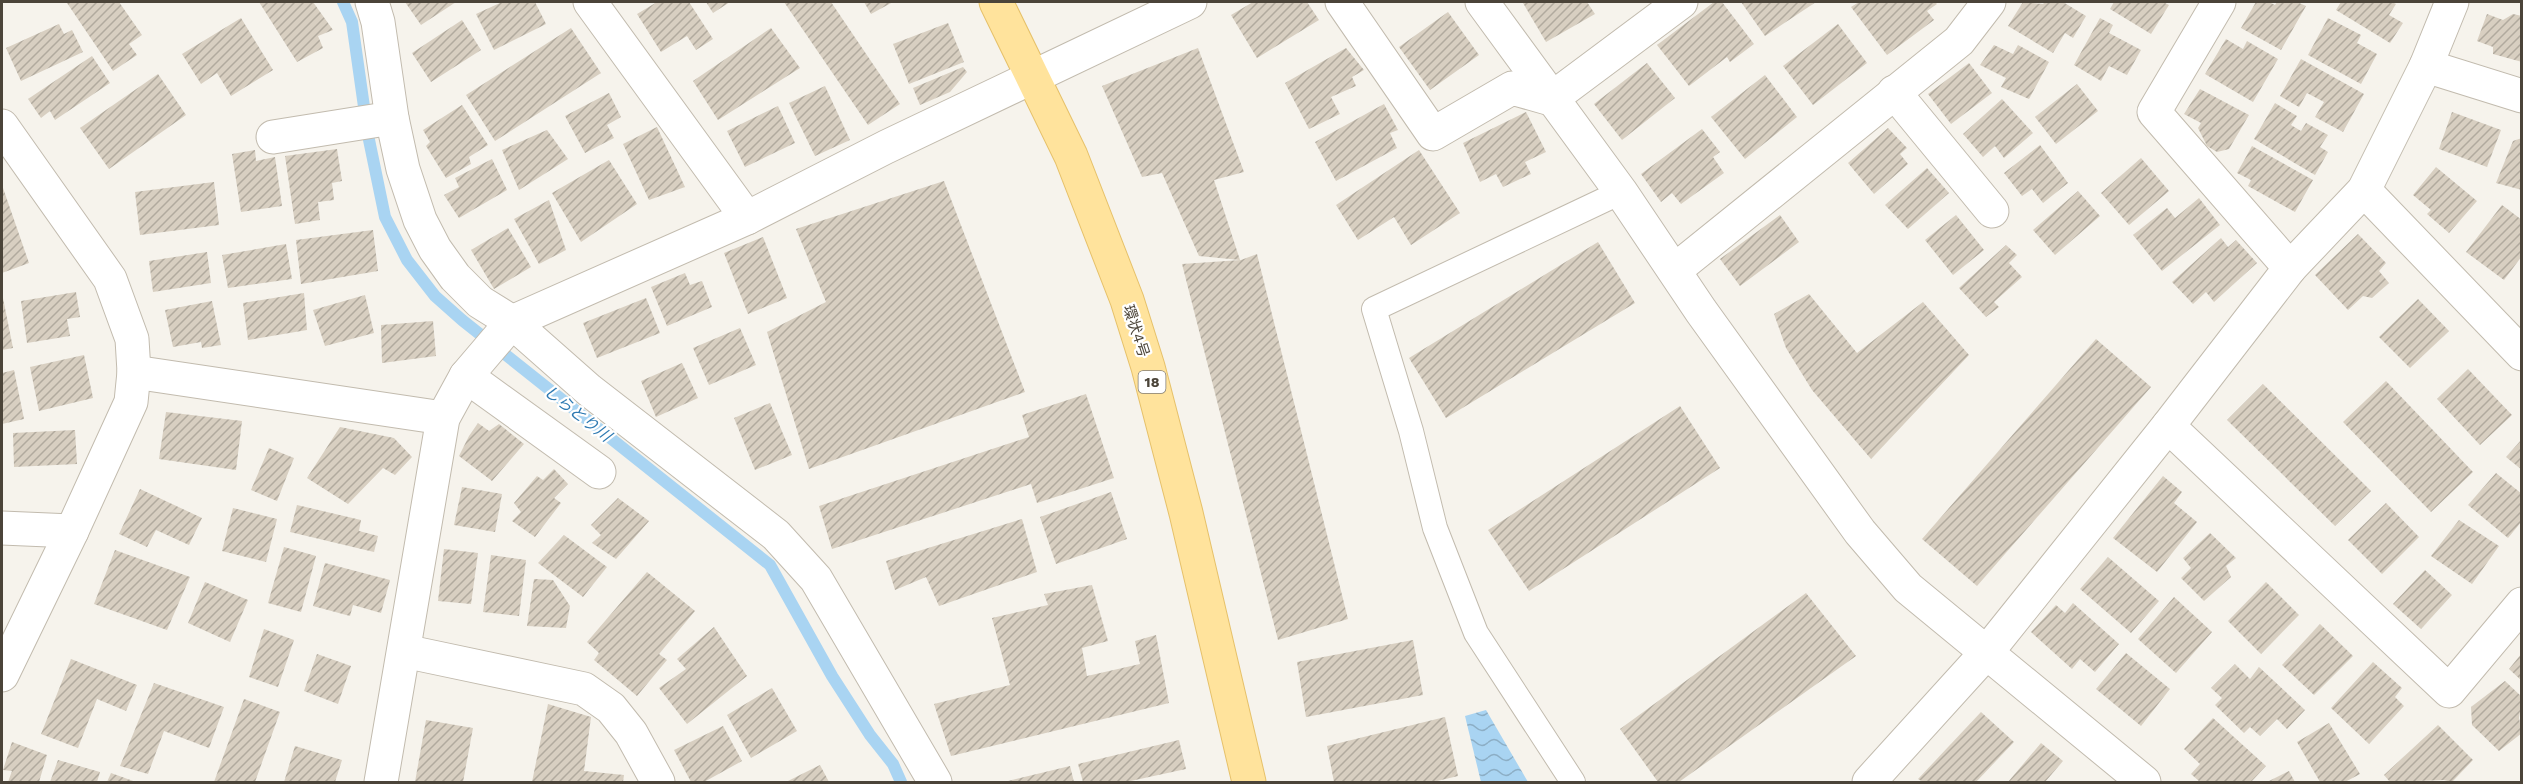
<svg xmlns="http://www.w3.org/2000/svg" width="2523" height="784" viewBox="0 0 2523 784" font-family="'Work Sans','Noto Sans JP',sans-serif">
  <defs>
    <pattern id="water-waves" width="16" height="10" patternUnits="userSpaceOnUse" patternTransform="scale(1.5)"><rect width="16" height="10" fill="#a9d4f2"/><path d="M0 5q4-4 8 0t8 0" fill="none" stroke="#8caec5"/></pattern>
    <pattern id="building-hatch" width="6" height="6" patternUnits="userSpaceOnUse" patternTransform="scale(1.5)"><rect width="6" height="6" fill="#d8cfc1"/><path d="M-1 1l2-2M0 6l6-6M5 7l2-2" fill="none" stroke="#b1aa9e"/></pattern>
  </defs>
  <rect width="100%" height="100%" fill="#f6f3ec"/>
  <path fill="url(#water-waves)" d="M1486,710l42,72h-47l-16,-66z"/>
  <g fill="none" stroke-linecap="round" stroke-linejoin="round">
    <path stroke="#a9d4f2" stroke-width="12" d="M343,2l9,20 16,113 17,82 22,43 28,36 27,24 308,245 62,111 38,59 23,29 8,18"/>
  </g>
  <g fill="url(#building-hatch)">
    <path d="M69,2h50l23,33 -13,9 8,11 -24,16 -46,-68z"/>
    <path d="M259,2h54l20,28 -15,6 5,12 -26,14z"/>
    <path d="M405,2h51l-35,23z"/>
    <path d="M502,2h33l11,22 -52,26 -18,-36z"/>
    <path d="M657,2h32l24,37 -17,11 -9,-14 -26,16 -24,-38z"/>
    <path d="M706,2h24l-17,11z"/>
    <path d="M784,2h47l69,102 -32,21z"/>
    <path d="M864,2h29l-22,12z"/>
    <path d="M1253,2h54l12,18 -62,38 -26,-43z"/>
    <path d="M1526,2h61l8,12 -49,28 -23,-39z"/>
    <path d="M1714,2h8l32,42 -24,18 -3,-5 -38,29 -32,-41z"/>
    <path d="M1741,2h75l-51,34z"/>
    <path d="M1859,2h76l2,2 -10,7 7,9 -47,35 -36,-48z"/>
    <path d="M2023,2l20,2 2,-2h18l23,14 -13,22 -8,-5 -12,20 -45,-27z"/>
    <path d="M2114,2h49l6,3 -18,29 -41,-25z"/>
    <path d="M2256,2h13l6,3 2,-3h20l9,4 -25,44 -40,-22z"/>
    <path d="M2341,2h51l4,2 -7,11 14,8 -13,20 -54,-33z"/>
    <path d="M1448,12l31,43 -49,35 -31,-43z"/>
    <path d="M2487,14l16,6 10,-6 9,2v46l-29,-8v-7l-16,-6z"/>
    <path d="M241,18l32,52 -42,26 -14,-23 -16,11 -19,-30z"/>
    <path d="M2100,18l13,7 -4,8 32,17 -14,25 -18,-9 -8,15 -27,-16z"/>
    <path d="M2328,18l33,17 -4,8 20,11 -16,30 -53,-29z"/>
    <path d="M462,20l19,30 -50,32 -19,-29z"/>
    <path d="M948,23l16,39 -55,22 -16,-40z"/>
    <path d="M59,24l5,10 8,-4 11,22 -62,29 -15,-33z"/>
    <path d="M1838,24l29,39 -54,42 -30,-39z"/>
    <path d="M571,28l30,45 -106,68 -29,-46z"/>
    <path d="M771,28l29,40 -82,52 -25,-39z"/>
    <path d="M2226,39l17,10 4,-8 31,18 -25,43 -48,-28z"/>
    <path d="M1994,45l19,9 5,-9 31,17 -20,37 -28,-12 5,-9 -26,-13z"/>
    <path d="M1198,48l46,124 -30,8 26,80 -41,-4 -37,-83 -20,4 -40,-91z"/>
    <path d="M1346,48l18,22 -12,7 4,9 -25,11 9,17 -31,15 -24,-46z"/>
    <path d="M92,56l18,27 -55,37 -5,-9 -9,7 -13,-19z"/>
    <path d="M2301,59l63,35 -21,38 -28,-15 9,-15 -17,-9 -8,14 -19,-11z"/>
    <path d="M1647,63l28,35 -53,42 -28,-36z"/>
    <path d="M1969,63l23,30 -41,31 -23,-30z"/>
    <path d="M963,67l4,5 -17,20 -30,13 -7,-17z"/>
    <path d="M158,74l28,41 -77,54 -29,-41z"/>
    <path d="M1765,75l32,42 -52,42 -34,-42z"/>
    <path d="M2077,84l21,27 -42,33 -21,-27z"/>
    <path d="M825,86l25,54 -35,16 -26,-53z"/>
    <path d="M2200,89l49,26 -20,34 -12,3 -10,-6 -9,-18 3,-5 -17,-9z"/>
    <path d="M609,93l12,24 -14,8 7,13 -29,15 -20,-37z"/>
    <path d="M2002,99l31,34 -29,25 -9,-12 -12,11 -20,-23z"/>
    <path d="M2275,103l22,13 -6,9 10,6 5,-8 22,12 -8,12 8,5 -13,23 -61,-36z"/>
    <path d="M1384,104l14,26 -8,3 7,15 -61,33 -21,-39z"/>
    <path d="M462,105l26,40 -19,12 2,7 -25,14 -20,-32 4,-4 -7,-12z"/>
    <path d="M778,106l17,37 -50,24 -18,-36z"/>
    <path d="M1526,112l20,40 -21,10 6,12 -28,13 -7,-13 -16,8 -17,-39z"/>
    <path d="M2452,112l49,18 -14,37 -48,-18z"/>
    <path d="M657,127l28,60 -36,13 -26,-56z"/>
    <path d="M1888,128l19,20 -7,6 8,10 -34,30 -26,-31z"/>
    <path d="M1702,129l18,23 -7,5 11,16 -43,31 -9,-11 -11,9 -20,-28z"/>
    <path d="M547,130l21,29 -49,31 -17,-40z"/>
    <path d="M2522,138v52l-26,-7 17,-42z"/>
    <path d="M2040,145l28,38 -25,20 -11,-14 -10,7 -18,-23z"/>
    <path d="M2252,146l61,34 -18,32 -47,-26 3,-6 -14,-7z"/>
    <path d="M337,149l5,32 -10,2 2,17 -16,2 2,18 -25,4 -10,-68z"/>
    <path d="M255,150l1,11 19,-4 7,49 -41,6 -9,-58z"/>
    <path d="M1419,150l41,63 -49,32 -17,-28 -36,23 -22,-35z"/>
    <path d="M2141,158l28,33 -40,34 -28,-32z"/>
    <path d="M492,159l15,31 -48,28 -15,-23 15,-8 -4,-9z"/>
    <path d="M609,160l28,44 -56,38 -29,-49z"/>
    <path d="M2436,167l41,34 -28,32 -22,-19 4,-4 -18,-15z"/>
    <path d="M1927,168l22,25 -41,36 -23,-24z"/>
    <path d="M944,181l81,211 -216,77 -42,-137 59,-30 -30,-73z"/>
    <path d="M214,182l5,43 -79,10 -5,-43z"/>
    <path d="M2,185l27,78 -27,10z"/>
    <path d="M2078,191l22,25 -45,39 -22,-25z"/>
    <path d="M2199,198l21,27 -58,46 -29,-36 34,-27 8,10z"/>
    <path d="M549,200l17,50 -27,14 -25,-45z"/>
    <path d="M2502,205l20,15v36l-18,24 -38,-28z"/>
    <path d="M1780,215l19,27 -59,44 -20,-27z"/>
    <path d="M1956,215l28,35 -31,25 -28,-35z"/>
    <path d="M508,228l23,39 -37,22 -23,-39z"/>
    <path d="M373,230l5,41 -77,13 -5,-44z"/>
    <path d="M2358,234l28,29 -7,8 10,12 -17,15 -9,-2 -15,14 -33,-35z"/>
    <path d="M763,237l24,61 -39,16 -24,-61z"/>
    <path d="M2221,238l7,9 8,-7 21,23 -43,39 -8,-10 -13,12 -21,-22z"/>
    <path d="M1598,242l37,61 -189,115 -37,-60z"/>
    <path d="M286,244l6,35 -64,9 -6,-33z"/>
    <path d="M2006,245l11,10 -8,8 13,14 -28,25 5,5 -13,10 -27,-29z"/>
    <path d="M207,252l4,31 -58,9 -4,-31z"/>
    <path d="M1257,254l91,365 -70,21 -96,-376 59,-4z"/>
    <path d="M685,273l5,12 12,-4 10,26 -45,19 -16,-39z"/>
    <path d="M76,292l4,25 -13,2 3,17 -43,7 -6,-42z"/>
    <path d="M2,293l11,55 -11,2z"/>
    <path d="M304,293l3,37 -59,10 -5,-37z"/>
    <path d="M1809,294l48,59 66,-51 46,53 -98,104 -59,-69 -26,-42 -12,-34z"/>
    <path d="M365,295l9,38 -49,13 -12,-36z"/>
    <path d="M646,298l14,35 -63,25 -14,-35z"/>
    <path d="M2418,299l31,32 -39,37 -31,-31z"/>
    <path d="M212,301l9,44 -19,3 -1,-6 -28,5 -8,-37z"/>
    <path d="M433,321l3,35 -54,7 -1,-38z"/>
    <path d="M740,328l16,37 -47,20 -16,-37z"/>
    <path d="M2096,339l55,48 -174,199 -55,-47z"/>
    <path d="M84,355l9,43 -54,13 -9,-44z"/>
    <path d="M682,363l16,35 -42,19 -15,-36z"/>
    <path d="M2468,369l44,46 -32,30 -43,-46z"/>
    <path d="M14,370l10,49 -22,5v-51z"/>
    <path d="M2386,381l87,91 -42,40 -88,-90z"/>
    <path d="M2263,384l108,107 -36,35 -108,-106z"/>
    <path d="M1086,394l28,84 -77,25 -6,-19 -199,65 -13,-43 210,-69 -7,-22z"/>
    <path d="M770,403l22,52 -37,15 -21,-52z"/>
    <path d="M1680,406l40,62 -191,123 -41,-61z"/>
    <path d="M166,412l76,9 -6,49 -77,-11z"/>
    <path d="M478,423l11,8 10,-7 25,20 -32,37 -33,-25 10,-20z"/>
    <path d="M340,427l54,11 18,19 -17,18 -12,-7 -35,36 -41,-26z"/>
    <path d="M75,430l2,34 -63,3 -1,-34z"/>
    <path d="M2522,439v31l-16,-13z"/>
    <path d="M269,448l25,10 -17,43 -26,-11z"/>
    <path d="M554,469l14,15 -14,14 7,5 -26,34 -23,-16 9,-9 -7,-9 23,-27 6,4z"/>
    <path d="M2496,473l26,21v27l-14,17 -40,-33z"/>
    <path d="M2163,476l19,16 -8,11 23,19 -40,50 -44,-34z"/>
    <path d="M462,487l40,7 -7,38 -41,-7z"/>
    <path d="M140,489l62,29 -13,27 -33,-15 -9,17 -28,-13z"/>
    <path d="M1111,492l16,47 -71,25 -16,-47z"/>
    <path d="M618,498l31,23 -33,38 -24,-16 9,-8 -10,-10z"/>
    <path d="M2386,503l33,34 -37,37 -34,-34z"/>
    <path d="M297,505l64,15 -2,11 19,5 -4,16 -84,-20z"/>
    <path d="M233,508l44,11 -11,43 -44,-11z"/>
    <path d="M1022,519l15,53 -98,34 -13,-29 -31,13 -9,-29z"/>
    <path d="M2459,520l40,26 -27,38 -41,-28z"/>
    <path d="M2210,533l26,25 -10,8 5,11 -27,24 -23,-23 10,-10 -8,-10z"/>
    <path d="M564,535l43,32 -24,30 -45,-34z"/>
    <path d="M284,547l32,9 -15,56 -33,-9z"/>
    <path d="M444,549l34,4 -7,51 -33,-3z"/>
    <path d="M115,550l75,27 -23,53 -73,-26z"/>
    <path d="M491,555l35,5 -7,56 -36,-4z"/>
    <path d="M2108,557l51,44 -28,32 -51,-44z"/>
    <path d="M325,563l65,17 -9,33 -28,-8 -3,11 -37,-10z"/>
    <path d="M2425,570l27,25 -31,34 -28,-25z"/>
    <path d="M647,572l48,39 -36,43 8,6 -30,36 -43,-36 5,-7 -12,-11z"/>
    <path d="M534,579l19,1 17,26 -4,22 -39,-2z"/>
    <path d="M205,582l43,18 -18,42 -42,-19z"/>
    <path d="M2266,582l33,33 -38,39 -33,-33z"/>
    <path d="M1092,585l16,56 -26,7 5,28 53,-12 -5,-23 21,-6 13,68 -218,53 -17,-52 76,-19 -18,-67 56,-13 -4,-11z"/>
    <path d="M1806,593l50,63 -177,126h-21l-38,-53z"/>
    <path d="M2174,597l38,35 -36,41 -38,-34z"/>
    <path d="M2073,603l46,41 -24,28 -15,-13 -8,10 -41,-37 25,-27 9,8z"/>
    <path d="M2320,624l33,32 -39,39 -32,-30z"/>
    <path d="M714,627l33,49 -60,48 -28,-36 27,-19 -9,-10z"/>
    <path d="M264,629l30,11 -16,47 -29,-10z"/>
    <path d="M1413,640l10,55 -117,22 -9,-55z"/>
    <path d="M2126,653l44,36 -29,37 -45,-37z"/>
    <path d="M2522,653v28l-13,-12z"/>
    <path d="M317,654l34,12 -13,38 -34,-13z"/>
    <path d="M71,659l66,26 -11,26 -29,-12 -19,49 -37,-14z"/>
    <path d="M2373,662l29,26 -7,9 9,9 -35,38 -38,-36z"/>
    <path d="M2235,664l15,15 9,-12 46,43 -18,19 -10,-10 -17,17 -10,-9 -6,6 -29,-28 7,-7 -11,-10z"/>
    <path d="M2505,681l17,16 -3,21 3,15 -23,18 -27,-26 -1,-18z"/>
    <path d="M154,683l70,24 -15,41 -45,-17 -16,43 -28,-8z"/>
    <path d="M772,688l25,43 -46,27 -24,-43z"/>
    <path d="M244,699l36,13 -25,70h-41z"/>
    <path d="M548,704l43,13 -7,54 40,4 -1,7h-91z"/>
    <path d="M1981,712l33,30 -38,40h-53l-5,-3z"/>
    <path d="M1445,717l13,59 -25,6h-99l-7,-36z"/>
    <path d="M2213,718l53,48 -15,16h-51l-9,-8 9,-10 -16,-15z"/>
    <path d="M426,720l47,8 -10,54h-48z"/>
    <path d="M2329,723l31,51 -15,8h-25l-23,-40z"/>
    <path d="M2438,725l35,35 -21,22 -8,-2 -54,2 -6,-7z"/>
    <path d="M723,726l19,35 -38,21h-13l-17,-32z"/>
    <path d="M1179,740l7,29 -60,13h-43l-5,-18z"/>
    <path d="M12,742l35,13 -8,27h-31l4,-11 -9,-1z"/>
    <path d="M2041,743l22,18 -18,21h-37z"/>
    <path d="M295,746l47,14 -7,22h-51z"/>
    <path d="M58,760l42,12 -3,10h-47z"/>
    <path d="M820,765l9,17h-43z"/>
    <path d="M1070,766l4,16h-70z"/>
    <path d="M2289,771l6,11h-28z"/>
    <path d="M111,773l25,9h-29z"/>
  </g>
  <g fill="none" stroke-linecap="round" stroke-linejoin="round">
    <g stroke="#c2bbae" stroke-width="26">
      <path id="service" d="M1573,782l-97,-149 -41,-105 -24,-97 -37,-122 247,-117"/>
    </g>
    <g stroke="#c2bbae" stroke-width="35">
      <g id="minor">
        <path d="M372,2l6,20 14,96 11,51 17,51 15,29 20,28 25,25 32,20 77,68 187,145 40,44 119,203"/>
        <path d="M590,2l157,216"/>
        <path d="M1342,2l91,132 79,-46 39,11 130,-97"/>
        <path d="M1482,2l139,190 80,119 159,221 48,56 236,194"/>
        <path d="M2219,2l-65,110 136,156"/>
        <path d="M2426,66l96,30"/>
        <path d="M1894,92l98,119"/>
        <path d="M273,137l119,-19"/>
        <path d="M2364,190l158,164"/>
        <path d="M1675,270l284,-229 30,-39"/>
        <path d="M134,372l309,46"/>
        <path d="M466,376l133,96"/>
        <path d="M2168,426l281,265 73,-87"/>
        <path d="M2,528l70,3"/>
        <path d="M404,651l180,38 27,19 20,25 27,49"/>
        <path d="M381,782l62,-364 23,-42 46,-54 235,-104 139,-71 304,-145"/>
        <path d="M1869,782l118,-130 181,-226 122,-158 74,-78 62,-124 26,-64"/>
      </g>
    </g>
    <g stroke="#c2bbae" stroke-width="35">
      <path id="tertiary" d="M2,126l108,153 22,60 2,33 -3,30 -59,129 -70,144"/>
    </g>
    <g stroke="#e6c16a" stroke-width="35">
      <path id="primary" d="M996,2l75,154 56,144 21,67 38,146 63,269"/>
    </g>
    <use href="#service" stroke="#fff" stroke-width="24"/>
    <use href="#minor" stroke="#fff" stroke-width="33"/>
    <use href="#tertiary" stroke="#fff" stroke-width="33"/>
    <use href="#primary" stroke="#ffe39c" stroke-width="33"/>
  </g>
  <g text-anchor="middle" stroke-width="4.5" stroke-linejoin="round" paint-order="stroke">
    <rect fill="#fff" stroke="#817c74" stroke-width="1.5" x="1138.5" y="371" width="27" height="22" rx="4.5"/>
    <g font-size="14" font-weight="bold" fill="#4b4439">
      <text x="1152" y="387">18</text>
    </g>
    <g font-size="15" fill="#4b4439" stroke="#fff">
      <text transform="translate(1136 331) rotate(72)" y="5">環状4号</text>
    </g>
    <g font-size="16" font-style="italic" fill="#2e7ab2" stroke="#fff">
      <text transform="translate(578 413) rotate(38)" y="6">しらとり川</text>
    </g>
  </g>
  <rect width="2523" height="784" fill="none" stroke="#4b4439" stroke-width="6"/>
</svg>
